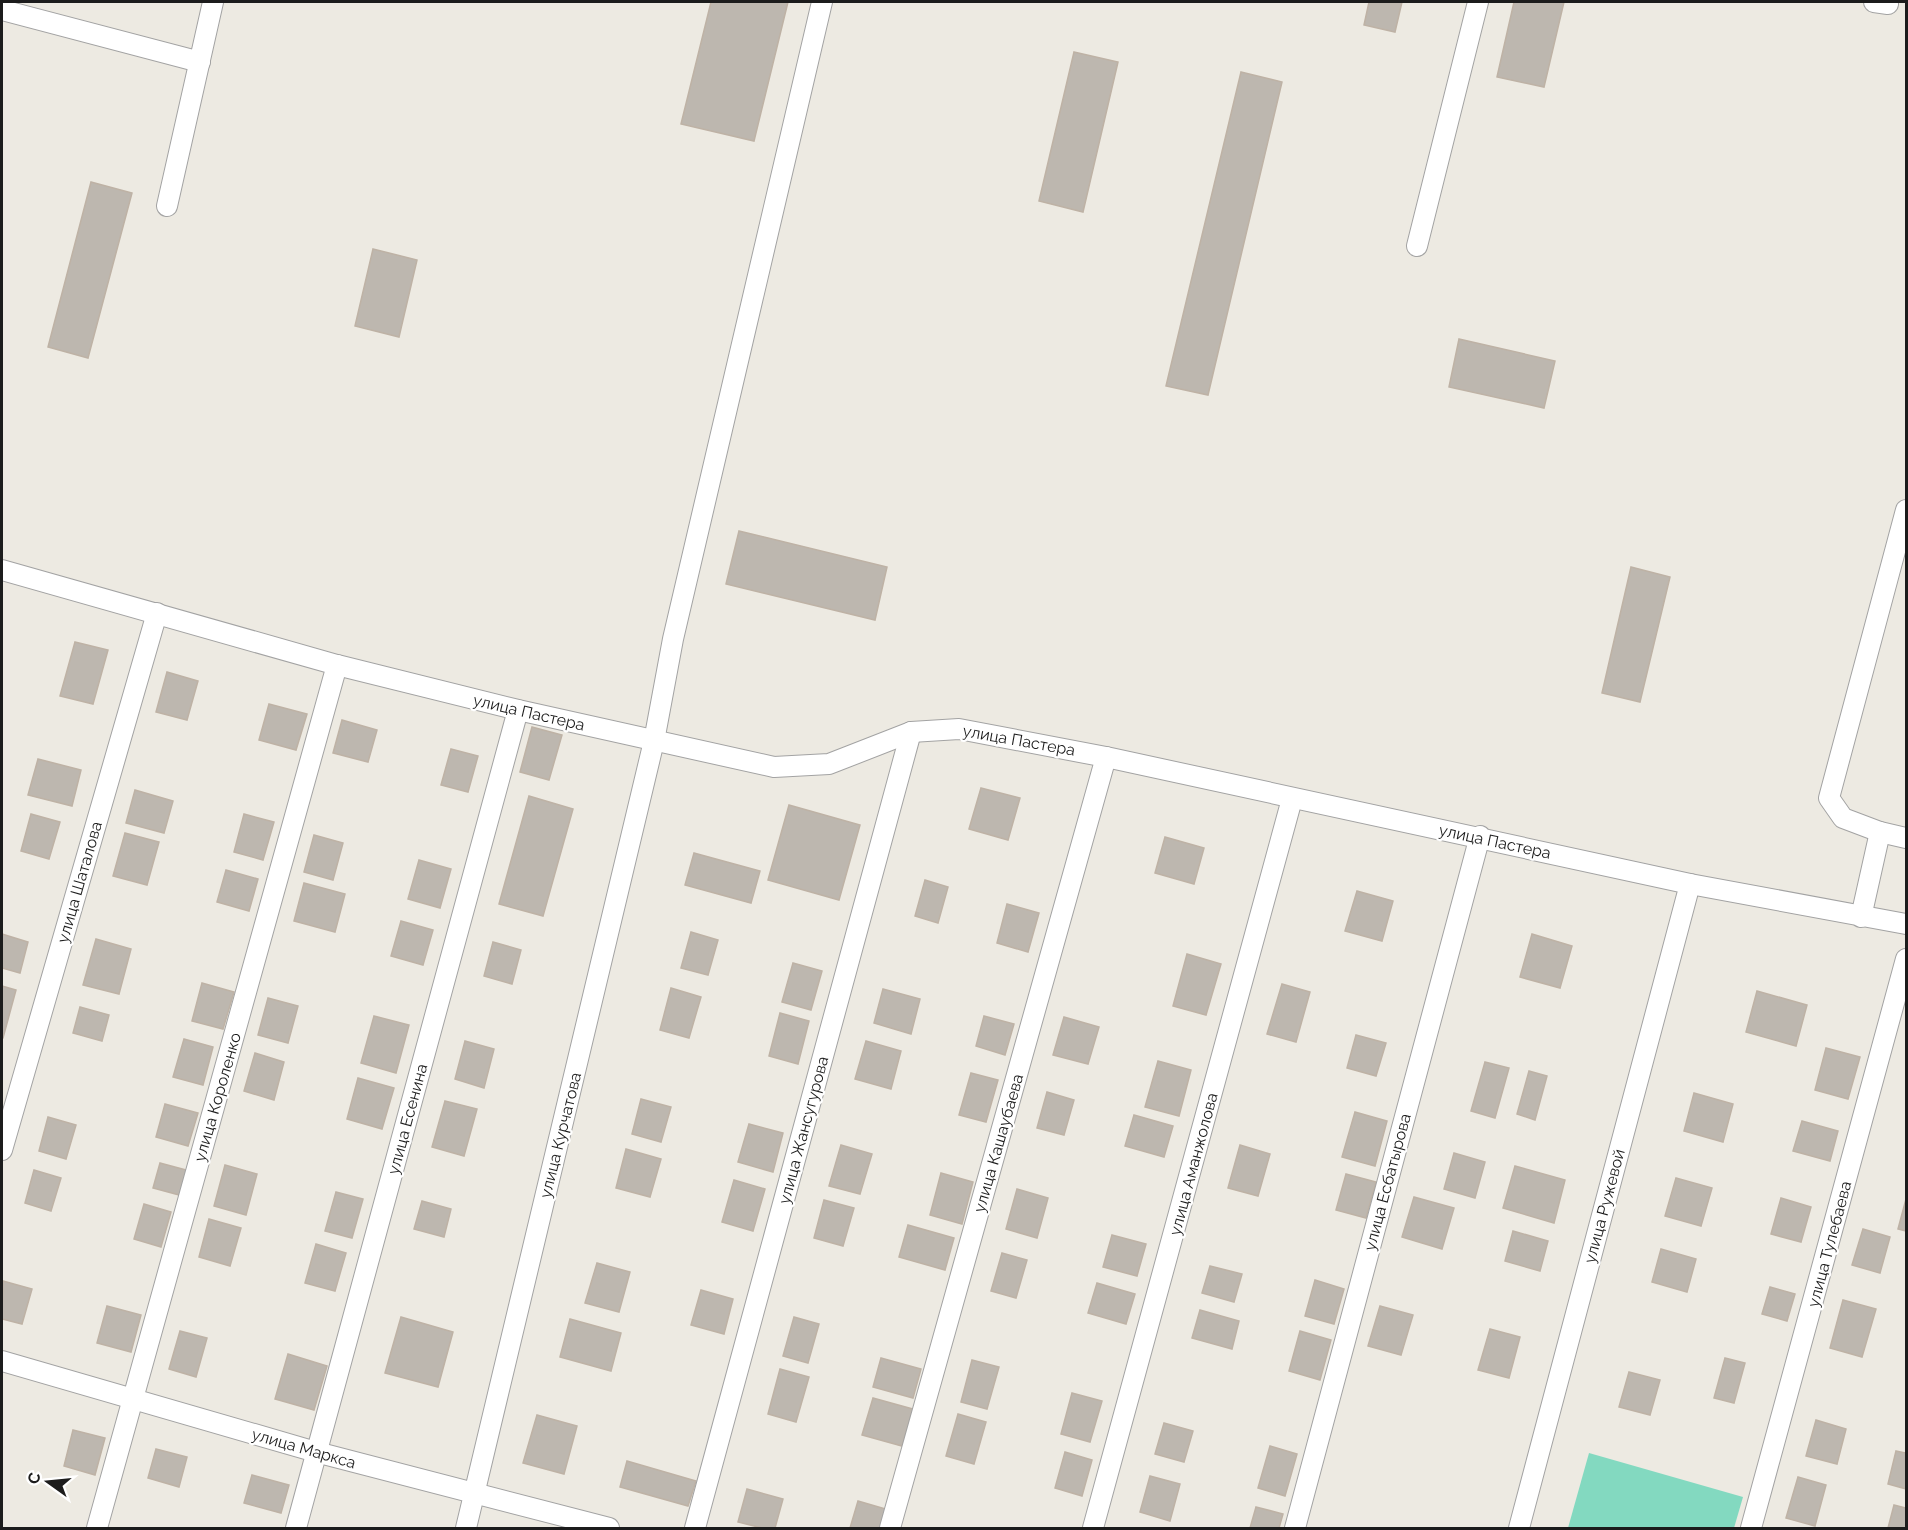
<svg xmlns="http://www.w3.org/2000/svg" width="1908" height="1530" viewBox="0 0 1908 1530" font-family="Raleway,sans-serif">
  <rect width="100%" height="100%" fill="#edeae2"/>
  <path fill="#83d9c0" d="M1589,1453l154,44 -9,31h-166z"/>
  <g fill="#bdb7af" stroke="#beb2a5" stroke-width="1.5">
    <path d="M711,2h77l-34,139 -73,-17z"/>
    <path d="M1369,2h33l-7,30 -31,-7z"/>
    <path d="M1514,2h50l-20,85 -47,-10z"/>
    <path d="M1074,52l44,10 -35,150 -44,-11z"/>
    <path d="M1241,72l41,10 -74,313 -42,-9z"/>
    <path d="M91,182l41,11 -44,165 -40,-11z"/>
    <path d="M373,249l44,11 -18,77 -44,-11z"/>
    <path d="M1459,339l96,22 -11,47 -95,-21z"/>
    <path d="M739,531l148,36 -12,53 -149,-36z"/>
    <path d="M1631,567l39,10 -30,125 -38,-9z"/>
    <path d="M75,642l33,8 -15,54 -33,-8z"/>
    <path d="M167,672l31,9 -11,39 -31,-8z"/>
    <path d="M269,704l38,10 -11,36 -37,-10z"/>
    <path d="M342,720l35,10 -9,32 -35,-9z"/>
    <path d="M532,727l30,8 -13,45 -29,-8z"/>
    <path d="M451,749l27,7 -10,36 -27,-7z"/>
    <path d="M38,759l43,11 -9,36 -44,-11z"/>
    <path d="M981,788l39,10 -12,42 -39,-11z"/>
    <path d="M135,790l38,11 -9,32 -38,-10z"/>
    <path d="M529,796l44,13 -30,107 -44,-12z"/>
    <path d="M789,805l71,20 -21,75 -71,-20z"/>
    <path d="M31,814l29,8 -11,37 -28,-8z"/>
    <path d="M244,814l30,8 -11,38 -29,-8z"/>
    <path d="M125,833l34,9 -12,43 -34,-9z"/>
    <path d="M314,835l29,8 -10,37 -29,-8z"/>
    <path d="M1165,837l39,11 -10,36 -39,-11z"/>
    <path d="M694,853l66,18 -9,32 -66,-18z"/>
    <path d="M419,860l32,9 -11,39 -32,-9z"/>
    <path d="M226,870l32,9 -9,32 -32,-9z"/>
    <path d="M925,880l23,7 -10,36 -23,-7z"/>
    <path d="M304,883l41,11 -10,38 -41,-11z"/>
    <path d="M1357,891l36,10 -11,40 -37,-10z"/>
    <path d="M1007,904l32,9 -11,39 -31,-9z"/>
    <path d="M401,921l32,9 -10,35 -32,-9z"/>
    <path d="M691,932l27,8 -10,35 -27,-7z"/>
    <path d="M2,934l26,8 -8,31 -18,-5z"/>
    <path d="M1532,934l40,12 -12,42 -40,-11z"/>
    <path d="M96,939l35,10 -12,45 -36,-9z"/>
    <path d="M493,942l28,8 -9,34 -28,-8z"/>
    <path d="M1187,954l34,10 -15,51 -33,-9z"/>
    <path d="M793,963l29,8 -11,39 -29,-8z"/>
    <path d="M202,983l32,9 -11,37 -31,-8z"/>
    <path d="M1282,984l28,8 -14,50 -29,-8z"/>
    <path d="M2,986l14,4 -13,48h-1z"/>
    <path d="M671,988l30,9 -12,41 -29,-8z"/>
    <path d="M883,989l37,10 -9,35 -37,-11z"/>
    <path d="M1757,991l50,14 -11,41 -50,-14z"/>
    <path d="M268,998l30,8 -10,37 -30,-8z"/>
    <path d="M80,1007l29,8 -7,26 -29,-8z"/>
    <path d="M780,1013l29,8 -11,43 -29,-8z"/>
    <path d="M374,1016l35,9 -13,48 -35,-10z"/>
    <path d="M984,1016l30,8 -9,31 -29,-9z"/>
    <path d="M1064,1017l35,10 -11,37 -35,-9z"/>
    <path d="M1356,1035l30,8 -10,33 -29,-8z"/>
    <path d="M184,1039l29,8 -10,38 -30,-8z"/>
    <path d="M465,1041l29,8 -10,39 -29,-9z"/>
    <path d="M866,1041l35,10 -10,38 -36,-10z"/>
    <path d="M1826,1048l34,9 -12,42 -33,-9z"/>
    <path d="M255,1053l29,9 -10,38 -30,-9z"/>
    <path d="M1158,1061l33,9 -12,46 -34,-9z"/>
    <path d="M1485,1062l24,6 -14,50 -24,-7z"/>
    <path d="M1529,1071l18,5 -12,44 -18,-6z"/>
    <path d="M971,1073l27,7 -12,42 -27,-7z"/>
    <path d="M358,1078l36,10 -12,41 -35,-10z"/>
    <path d="M1047,1092l27,8 -10,35 -27,-7z"/>
    <path d="M1694,1093l39,11 -10,38 -39,-11z"/>
    <path d="M641,1099l30,8 -10,35 -29,-8z"/>
    <path d="M445,1101l32,8 -13,47 -32,-9z"/>
    <path d="M165,1104l33,9 -10,33 -32,-9z"/>
    <path d="M1355,1112l32,9 -12,45 -33,-9z"/>
    <path d="M1134,1115l39,11 -9,31 -39,-11z"/>
    <path d="M48,1117l28,8 -10,34 -27,-8z"/>
    <path d="M1802,1121l36,10 -8,30 -37,-10z"/>
    <path d="M749,1124l34,9 -10,39 -35,-10z"/>
    <path d="M841,1145l31,9 -12,40 -31,-8z"/>
    <path d="M1240,1145l30,9 -12,42 -30,-8z"/>
    <path d="M626,1149l35,10 -11,38 -34,-9z"/>
    <path d="M1454,1153l31,9 -10,36 -31,-9z"/>
    <path d="M160,1163l30,8 -7,25 -30,-8z"/>
    <path d="M225,1165l32,9 -11,41 -32,-9z"/>
    <path d="M1515,1166l50,14 -11,43 -51,-15z"/>
    <path d="M34,1170l27,8 -10,33 -26,-8z"/>
    <path d="M941,1173l32,9 -11,42 -32,-9z"/>
    <path d="M1346,1174l30,8 -10,36 -30,-8z"/>
    <path d="M1676,1178l36,10 -11,38 -36,-10z"/>
    <path d="M734,1180l31,9 -12,42 -31,-9z"/>
    <path d="M1017,1189l31,9 -11,40 -31,-9z"/>
    <path d="M336,1192l27,7 -11,39 -27,-7z"/>
    <path d="M1414,1197l40,11 -12,41 -40,-12z"/>
    <path d="M1781,1198l30,9 -10,35 -30,-8z"/>
    <path d="M1906,1199v32l-8,-2z"/>
    <path d="M824,1200l30,8 -11,38 -29,-8z"/>
    <path d="M422,1201l29,8 -7,28 -30,-8z"/>
    <path d="M144,1204l27,8 -10,35 -27,-8z"/>
    <path d="M209,1219l32,9 -11,38 -31,-9z"/>
    <path d="M908,1225l46,13 -9,32 -46,-13z"/>
    <path d="M1863,1229l27,8 -10,36 -28,-8z"/>
    <path d="M1513,1231l35,10 -8,30 -35,-10z"/>
    <path d="M1112,1235l34,9 -9,32 -34,-9z"/>
    <path d="M316,1244l30,9 -11,38 -30,-8z"/>
    <path d="M1661,1249l35,10 -9,33 -35,-10z"/>
    <path d="M1002,1253l25,7 -11,38 -25,-7z"/>
    <path d="M597,1263l33,9 -11,40 -34,-9z"/>
    <path d="M1210,1266l32,8 -8,28 -32,-9z"/>
    <path d="M1315,1280l29,9 -10,35 -29,-8z"/>
    <path d="M3,1281l29,8 -10,35 -20,-5z"/>
    <path d="M1097,1283l38,11 -9,30 -38,-11z"/>
    <path d="M1770,1287l25,7 -8,27 -25,-7z"/>
    <path d="M701,1290l32,9 -9,35 -33,-9z"/>
    <path d="M1843,1300l33,9 -14,48 -32,-9z"/>
    <path d="M107,1306l34,9 -10,37 -34,-9z"/>
    <path d="M1380,1306l33,9 -12,40 -33,-9z"/>
    <path d="M1200,1310l39,11 -7,28 -40,-11z"/>
    <path d="M401,1317l52,15 -15,55 -53,-14z"/>
    <path d="M794,1317l25,7 -11,39 -25,-7z"/>
    <path d="M570,1319l51,14 -10,38 -51,-14z"/>
    <path d="M1490,1329l30,8 -11,41 -31,-8z"/>
    <path d="M180,1331l27,7 -11,39 -27,-8z"/>
    <path d="M1300,1331l31,9 -11,40 -31,-9z"/>
    <path d="M288,1354l39,12 -13,44 -39,-11z"/>
    <path d="M881,1358l40,11 -8,29 -40,-11z"/>
    <path d="M1725,1358l20,5 -11,40 -20,-5z"/>
    <path d="M972,1360l27,7 -12,42 -26,-7z"/>
    <path d="M780,1369l29,8 -13,45 -28,-8z"/>
    <path d="M1629,1372l31,8 -10,35 -31,-8z"/>
    <path d="M1072,1393l30,8 -12,41 -29,-8z"/>
    <path d="M873,1398l40,11 -11,37 -40,-11z"/>
    <path d="M958,1414l28,8 -12,42 -28,-8z"/>
    <path d="M537,1415l40,11 -13,48 -41,-11z"/>
    <path d="M1816,1420l30,9 -9,35 -31,-8z"/>
    <path d="M1164,1423l29,8 -9,31 -29,-8z"/>
    <path d="M73,1430l32,8 -10,37 -31,-9z"/>
    <path d="M1270,1446l27,8 -12,42 -27,-8z"/>
    <path d="M156,1449l31,8 -8,30 -31,-9z"/>
    <path d="M1896,1451l10,2v36l-18,-5z"/>
    <path d="M1065,1452l27,8 -10,36 -27,-8z"/>
    <path d="M627,1461l69,20 -8,25 -68,-19z"/>
    <path d="M252,1475l37,10 -8,28 -37,-10z"/>
    <path d="M1150,1476l30,8 -10,37 -30,-9z"/>
    <path d="M1798,1477l28,8 -11,41 -29,-8z"/>
    <path d="M747,1489l36,10 -8,29h-13l-24,-6z"/>
    <path d="M858,1501l31,9 -5,18h-34z"/>
    <path d="M1894,1505l12,3v20h-18z"/>
    <path d="M1256,1507l27,7 -4,14h-29z"/>
  </g>
  <g fill="none" stroke-linecap="round" stroke-linejoin="round">
    <g stroke="#a3a3a3" stroke-width="22">
      <g id="street">
        <path d="M1874,2l14,2"/>
        <path d="M2,10l198,52"/>
        <path d="M167,206l46,-204"/>
        <path d="M1417,246l61,-244"/>
        <path d="M1906,510l-77,288 14,20 37,14 26,6"/>
        <path d="M2,570l335,95 181,45 256,57 55,-3 82,-32 48,-3 147,28 584,127 216,40"/>
        <path d="M1861,917l19,-85"/>
        <path d="M2,1150l155,-537"/>
        <path d="M2,1361l314,91 293,76"/>
        <path d="M97,1528l240,-863"/>
        <path d="M296,1528l222,-818"/>
        <path d="M466,1528l188,-787 19,-102 149,-637"/>
        <path d="M695,1528l216,-796"/>
        <path d="M890,1528l216,-771"/>
        <path d="M1093,1528l199,-729"/>
        <path d="M1295,1528l185,-692"/>
        <path d="M1519,1528l171,-644"/>
        <path d="M1751,1528l155,-569"/>
      </g>
    </g>
    <use href="#street" stroke="#fff" stroke-width="20"/>
  </g>
  <g text-anchor="middle" stroke-width="4.5" stroke-linejoin="round" paint-order="stroke">
    <g font-size="16" fill="#1c1c1c" stroke="#fff">
      <text transform="translate(529 712) rotate(13)" y="6">улица Пастера</text>
      <text transform="translate(1019 740) rotate(10)" y="6">улица Пастера</text>
      <text transform="translate(1495 841) rotate(12)" y="6">улица Пастера</text>
      <text transform="translate(79 882) rotate(-74)" y="6">улица Шаталова</text>
      <text transform="translate(217 1097) rotate(-74)" y="6">улица Короленко</text>
      <text transform="translate(407 1119) rotate(-75)" y="6">улица Есенина</text>
      <text transform="translate(803 1130) rotate(-75)" y="6">улица Жансугурова</text>
      <text transform="translate(560 1135) rotate(-76)" y="6">улица Курчатова</text>
      <text transform="translate(998 1143) rotate(-74)" y="6">улица Кашаубаева</text>
      <text transform="translate(1193 1164) rotate(-75)" y="6">улица Аманжолова</text>
      <text transform="translate(1387 1182) rotate(-75)" y="6">улица Есбатырова</text>
      <text transform="translate(1604 1206) rotate(-75)" y="6">улица Ружевой</text>
      <text transform="translate(1829 1244) rotate(-75)" y="6">улица Тулебаева</text>
      <text transform="translate(304 1448) rotate(16)" y="6">улица Маркса</text>
    </g>
  </g>
  <rect width="1908" height="1530" fill="none" stroke="#1c1c1c" stroke-width="6"/>
  <g transform="translate(48 1482) rotate(285)" stroke="#ffffff" stroke-width="4.5" paint-order="stroke">
  <path d="M0-4.5L10 22L0 15L-10 22Z" fill="#1c1c1c"/>
  <text y="-9" font-size="16" font-weight="bold" text-anchor="middle" fill="#1c1c1c">С</text>
  </g>
</svg>
